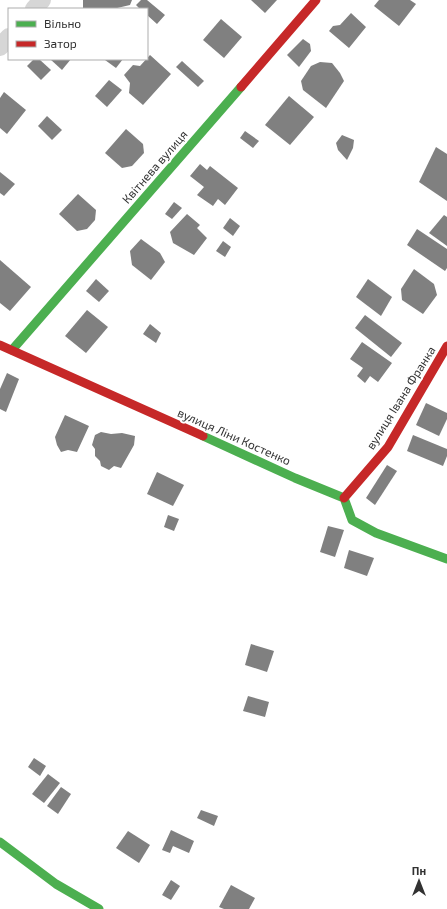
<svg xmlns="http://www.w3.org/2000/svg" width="447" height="909" viewBox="0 0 447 909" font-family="'Exo 2',sans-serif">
  <rect width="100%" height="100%" fill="#fff"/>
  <g fill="#808080">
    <path d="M83,0h49l-2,5 -17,4h-30z"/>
    <path d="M141,0h6l18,15 -8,9 -10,-9v-6h-7l-4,-4z"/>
    <path d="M251,0h26l-12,13z"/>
    <path d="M379,0h31l6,4 -17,22 -25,-20z"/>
    <path d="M351,13l15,14 -17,21 -20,-17 4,-5 7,-1z"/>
    <path d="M221,19l21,18 -18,21 -21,-18z"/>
    <path d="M303,39l7,5 1,7 -12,16 -12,-12z"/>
    <path d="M150,55l21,19 -28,31 -14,-12 1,-10 -6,-8 9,-10 7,1z"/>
    <path d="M34,59h5l12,11 -10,10 -14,-14z"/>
    <path d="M50,59h21l-9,11z"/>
    <path d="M106,59h17l-7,9 -11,-8z"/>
    <path d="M182,61l22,20 -6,6 -22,-20z"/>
    <path d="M320,62l12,1 8,10 4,8 -18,27 -23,-18 -2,-9 10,-15z"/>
    <path d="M109,80l13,10 -15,17 -12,-11z"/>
    <path d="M4,92l22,18 -19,24 -7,-6v-30z"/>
    <path d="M289,96l25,21 -24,28 -25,-20z"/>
    <path d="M47,116l15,14 -10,10 -14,-14z"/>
    <path d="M126,129l17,15 1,9 -12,13 -10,2 -17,-15z"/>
    <path d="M245,131l14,10 -6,7 -13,-10z"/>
    <path d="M342,135l12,5 -1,8 -6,12 -9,-10 -2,-7z"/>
    <path d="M436,147l11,7v47l-28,-19z"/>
    <path d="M200,164l7,6 3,-4 28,22 -13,17 -7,-6 -5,7 -16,-11 7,-8 -14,-11z"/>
    <path d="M0,172l15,12 -11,12 -4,-3z"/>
    <path d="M78,194l18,16 -1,10 -8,9 -10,2 -18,-17z"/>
    <path d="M174,202l8,6 -10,11 -7,-5z"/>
    <path d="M187,214l13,11 -3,3 10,10 -13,17 -21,-12 -3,-11z"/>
    <path d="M444,215l3,2v29l-18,-13z"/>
    <path d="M230,218l10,8 -7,10 -10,-8z"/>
    <path d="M417,229l30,20v19l-2,3 -38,-26z"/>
    <path d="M141,239l19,14 5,9 -14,18 -19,-15 -2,-14z"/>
    <path d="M223,241l8,6 -6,10 -9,-6z"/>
    <path d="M0,260l31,27 -21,24 -10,-8z"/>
    <path d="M414,269l20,15 3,11 -14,19 -21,-14 -1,-11z"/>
    <path d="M96,279l13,12 -10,11 -13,-11z"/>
    <path d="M368,279l24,18 -11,19 -25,-19z"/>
    <path d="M87,310l21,17 -22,26 -21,-17z"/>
    <path d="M365,315l37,28 -11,14 -36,-29z"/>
    <path d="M150,324l11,9 -5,10 -13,-9z"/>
    <path d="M362,342l30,21 -14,19 -8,-6 -5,7 -8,-7 6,-8 -13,-9z"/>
    <path d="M7,373l12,6 -13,33 -6,-3v-20z"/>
    <path d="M426,403l21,10v6l-8,17 -23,-11z"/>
    <path d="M65,415l24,11 -12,26 -9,-2 -7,2 -4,-7 -2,-8z"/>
    <path d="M101,432l10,2 11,-1 13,3 -1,9 -13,23 -7,-2 -5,4 -8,-4 -1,-5 -5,-5v-7l-3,-4 3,-10z"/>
    <path d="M413,435l34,14v7l-4,10 -36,-15z"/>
    <path d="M387,465l10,6 -22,34 -9,-7z"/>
    <path d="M157,472l27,13 -11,21 -26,-12z"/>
    <path d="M168,515l11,4 -5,12 -10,-4z"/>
    <path d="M328,526l16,4 -9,27 -15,-5z"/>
    <path d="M349,550l25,8 -7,18 -23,-8z"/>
    <path d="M251,644l23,7 -7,21 -22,-7z"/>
    <path d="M248,696l21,6 -4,15 -22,-6z"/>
    <path d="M34,758l12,8 -6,10 -12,-9z"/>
    <path d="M48,774l12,9 -16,20 -12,-9z"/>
    <path d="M61,787l10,7 -13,20 -11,-8z"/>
    <path d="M201,810l17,6 -4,10 -17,-8z"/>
    <path d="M171,830l23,11 -5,12 -16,-7 -3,7 -8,-3z"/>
    <path d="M128,831l22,14 -11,18 -23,-15z"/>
    <path d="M171,880l9,6 -9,14 -9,-5z"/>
    <path d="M231,885l24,13 -6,11h-25l-5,-2z"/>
  </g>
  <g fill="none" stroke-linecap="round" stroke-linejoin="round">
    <g stroke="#d6d6d6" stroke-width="18">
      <path d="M34,9l8,-9"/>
      <path d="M0,47l9,-10"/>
    </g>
    <g stroke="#4caf50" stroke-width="9">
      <path d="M12,350l229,-263"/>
      <path d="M203,436l92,42 49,20 8,22 24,13 71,26"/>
      <path d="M0,842l56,42 43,25"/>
    </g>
    <g stroke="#c62828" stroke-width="9">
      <path d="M241,87l75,-87"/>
      <path d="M0,345l203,91"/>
      <path d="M344,498l44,-51 59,-101"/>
    </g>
  </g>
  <g text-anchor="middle" stroke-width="4" stroke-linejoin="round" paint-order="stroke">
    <g font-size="12" fill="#323232" stroke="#fff">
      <text transform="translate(155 167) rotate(-49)" y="4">Квітнева вулиця</text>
      <text transform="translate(401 398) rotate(-58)" y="4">вулиця Івана Франка</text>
      <text transform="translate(234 437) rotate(24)" y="4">вулиця Ліни Костенко</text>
    </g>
  </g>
  <rect x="8" y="8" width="140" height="52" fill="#ffffff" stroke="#adadad"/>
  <rect x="16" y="21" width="20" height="6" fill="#4caf50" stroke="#adadad"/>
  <text x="44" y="28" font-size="12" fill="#323232">Вільно</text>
  <rect x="16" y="41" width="20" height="6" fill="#c62828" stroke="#adadad"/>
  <text x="44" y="48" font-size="12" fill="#323232">Затор</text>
  <g transform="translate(419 881)" stroke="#ffffff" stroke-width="3" paint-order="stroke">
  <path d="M0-3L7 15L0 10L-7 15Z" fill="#323232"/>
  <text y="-6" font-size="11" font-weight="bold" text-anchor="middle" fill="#323232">Пн</text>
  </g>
</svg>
